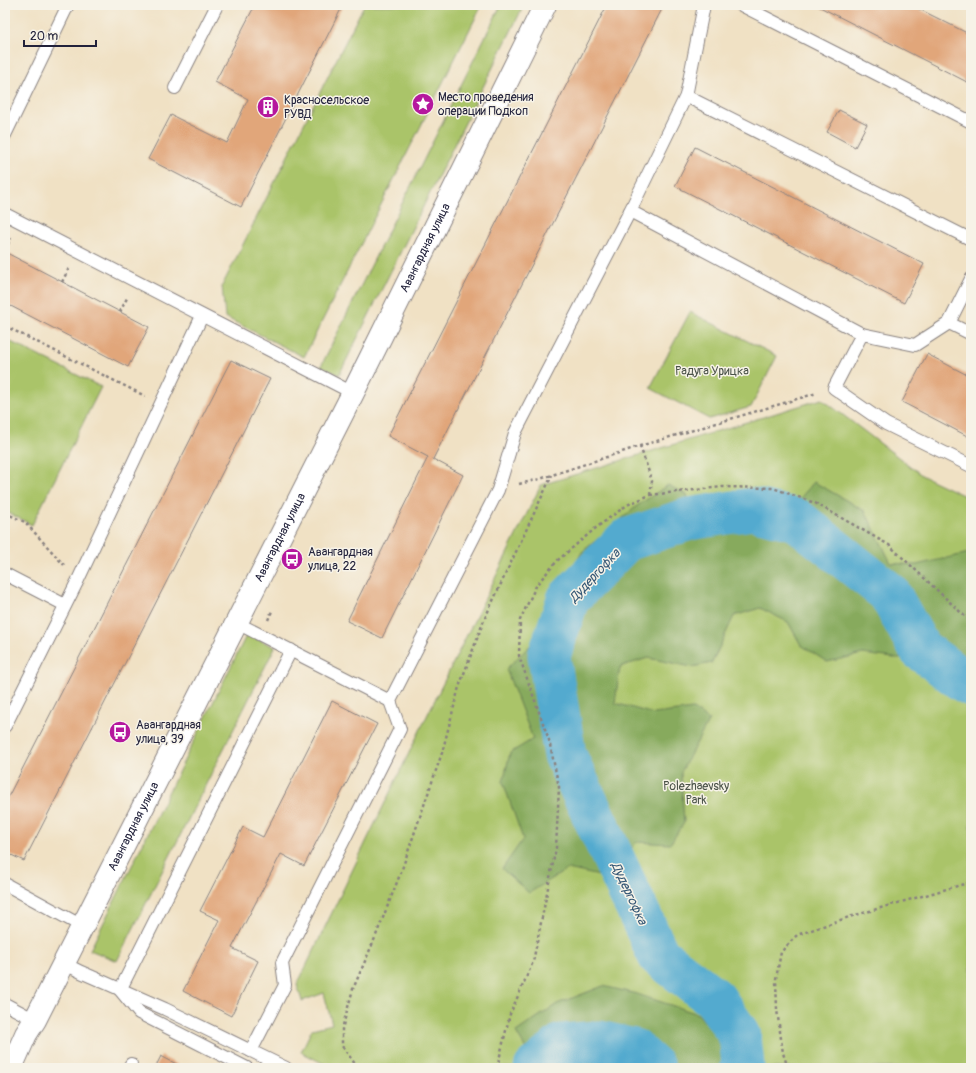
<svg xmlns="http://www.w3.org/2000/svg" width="976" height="1073" viewBox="0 0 976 1073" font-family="Pangolin,sans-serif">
  <rect width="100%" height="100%" fill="#f7f3e8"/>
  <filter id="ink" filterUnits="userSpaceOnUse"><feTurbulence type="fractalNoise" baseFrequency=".025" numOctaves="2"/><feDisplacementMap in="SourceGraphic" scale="8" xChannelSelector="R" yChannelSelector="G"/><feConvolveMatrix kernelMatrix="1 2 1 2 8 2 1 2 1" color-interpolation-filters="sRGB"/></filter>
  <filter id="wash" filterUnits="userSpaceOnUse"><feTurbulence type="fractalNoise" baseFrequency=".012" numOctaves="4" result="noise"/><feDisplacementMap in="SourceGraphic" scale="16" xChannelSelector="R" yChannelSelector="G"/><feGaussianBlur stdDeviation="0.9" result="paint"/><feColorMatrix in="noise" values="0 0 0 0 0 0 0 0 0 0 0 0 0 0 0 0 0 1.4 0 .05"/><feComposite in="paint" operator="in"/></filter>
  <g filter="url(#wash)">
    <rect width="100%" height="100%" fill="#f0e1c4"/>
    <g fill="#aac469" stroke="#667352">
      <path d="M364,5h118l-178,352 -79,-40 -3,-31z"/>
      <path d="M501,5h23l-185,370 -18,-9z"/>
      <path d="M690,312l87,44 -26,51 -42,12 -59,-31z"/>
      <path d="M5,339l96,48 -69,138 -27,-14z"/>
      <path d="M822,399l101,77 48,23v569h-639l-31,-16 11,-23 20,-5 -8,-31 -22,8 -5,-16 125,-259 119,-241z"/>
      <path d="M247,634l28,13 -158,314 -27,-11z"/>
    </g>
    <g fill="#87aa5d" stroke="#54664c">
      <path d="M814,482l23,13 28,16 26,52 25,2 53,-12 2,1v110l-37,-31 -33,26 -38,-5 -36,8 -26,-17 -13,-23 -28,-14 -26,8 -22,47 -20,4 -44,-9 -28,9 -5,36 39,11 39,-5 16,11 -28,52 3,51 -14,21 -33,-2 -33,35 -36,-8 -39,24 -27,-24 21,-30 -20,-57 7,-29 23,-14 -27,-70 35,-34 17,-40 24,-43 55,-46 31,-21 19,10 11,35 37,1 46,-6 16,-23z"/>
      <path d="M603,986l34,8 61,20 37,42 7,12h-205l-21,-36 41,-28z"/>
    </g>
    <path fill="#53aacf" stroke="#3a6685" d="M928,642l43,33v19l-17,-8 -40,-31z"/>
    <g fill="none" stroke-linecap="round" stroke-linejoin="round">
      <g stroke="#53aacf" stroke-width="43">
        <path d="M535,1068l27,-23 37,-3 35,8 20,18"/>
        <path d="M741,1068l2,-3 -3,-29 -25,-37 -56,-43 -94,-201 -16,-99 19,-57 58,-59 63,-21 63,-10 45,11 92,73 31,56 42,31 9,5"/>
      </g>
    </g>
    <g id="blocks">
      <g fill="#e1a67a">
        <path d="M255,5h88l-102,202 -93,-48 23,-44 56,28 21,-44 -33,-17z"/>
        <path d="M607,5h57l-231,454 30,16 -81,163 -35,-17 81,-164 -40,-21z"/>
        <path d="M816,5h95l60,30v39l-4,8z"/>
        <path d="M839,110l28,14 -12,23 -28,-15z"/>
        <path d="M695,147l229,117 -20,39 -229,-117z"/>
        <path d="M5,252l144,75 -21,40 -123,-64z"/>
        <path d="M927,354l44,23v61l-69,-36z"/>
        <path d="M231,360l39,19 -246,482 -19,-9v-49z"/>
        <path d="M332,701l45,23 -73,142 -23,-12 -49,94 26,13 -27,55 -48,-25 36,-71 -19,-9 43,-84 20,10z"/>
        <path d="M161,1056l23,12h-29z"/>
      </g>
    </g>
  </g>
  <g filter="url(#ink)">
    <use href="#blocks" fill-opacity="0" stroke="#898280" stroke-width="1"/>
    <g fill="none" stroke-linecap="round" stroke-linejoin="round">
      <g stroke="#898280" stroke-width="14">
        <g id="lane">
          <path d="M741,5l230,117"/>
          <path d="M175,88l42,-83"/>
          <path d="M686,96l284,143"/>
          <path d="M5,135l63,-130"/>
          <path d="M630,211l232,123"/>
          <path d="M5,214l348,179"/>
          <path d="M971,279l-22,44 -34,22 -53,-11 -28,54 52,36 85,42"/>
          <path d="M949,323l22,11"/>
          <path d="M5,574l60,31"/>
          <path d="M237,623l153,78"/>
          <path d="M5,726l73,-146 124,-264"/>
          <path d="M5,884l77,42"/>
          <path d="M63,963l18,9 84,37 121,59"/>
          <path d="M5,1004l30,16"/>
          <path d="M251,1051l34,-66 -3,-22 118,-234 -10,-28 108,-211 17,-57 115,-222 56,-115 18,-91"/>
          <path d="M129,1068l2,-4"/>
          <path d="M247,1068l-108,-55 -19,-23 171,-340"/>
        </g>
      </g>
      <g stroke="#898280" stroke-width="24">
        <g id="street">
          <path id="s1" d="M11,1068l15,-34 9,-14 318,-627 192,-388"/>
        </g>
      </g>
      <g stroke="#898280" stroke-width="2.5" stroke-dasharray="3 3" stroke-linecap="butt">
        <path d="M5,250l6,-12"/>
        <path d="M62,282l7,-14"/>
        <path d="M120,312l7,-14"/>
        <path d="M5,326l140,70"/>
        <path d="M519,484l21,-5 100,-33 177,-53"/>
        <path d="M650,495l72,-8 51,1 42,15 74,42 82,77"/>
        <path d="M5,513l20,9 39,43"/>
        <path d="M268,620l4,-9"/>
        <path d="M358,1068l-16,-22v-17l11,-40 22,-51 26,-66 41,-119 17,-66 25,-67 68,-145"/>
        <path d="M497,1068l13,-54 23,-52 23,-114 3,-61 -10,-47 -30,-84 1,-36 17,-36 21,-24 39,-33 30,-22 23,-10 2,-14 -12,-35"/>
        <path d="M788,1068l-5,-15 -6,-43 -1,-31 5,-27 16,-17 52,-18 122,-35"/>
      </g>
      <use href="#lane" stroke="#fff" stroke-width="12"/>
      <use href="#street" stroke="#fff" stroke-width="22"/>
    </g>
  </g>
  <defs>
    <g id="sight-disc" transform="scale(1.15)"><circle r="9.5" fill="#b5179e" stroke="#f7f3e8"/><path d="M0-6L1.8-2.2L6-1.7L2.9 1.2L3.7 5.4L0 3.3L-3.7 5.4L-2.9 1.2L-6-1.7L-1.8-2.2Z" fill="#fff"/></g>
    <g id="building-disc" transform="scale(1.15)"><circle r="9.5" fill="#b5179e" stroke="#f7f3e8"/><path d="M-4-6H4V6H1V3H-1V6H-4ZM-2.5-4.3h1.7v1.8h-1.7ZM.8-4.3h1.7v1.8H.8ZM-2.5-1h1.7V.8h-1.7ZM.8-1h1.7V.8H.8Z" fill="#fff"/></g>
    <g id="bus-disc" transform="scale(1.15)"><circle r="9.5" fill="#b5179e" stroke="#f7f3e8"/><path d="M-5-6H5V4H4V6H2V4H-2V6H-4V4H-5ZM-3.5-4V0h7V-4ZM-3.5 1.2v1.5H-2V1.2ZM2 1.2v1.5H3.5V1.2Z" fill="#fff"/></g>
  </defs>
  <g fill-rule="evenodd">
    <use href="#sight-disc" x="423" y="104"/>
    <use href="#building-disc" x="268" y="107"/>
    <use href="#bus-disc" x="292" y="559"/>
    <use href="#bus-disc" x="120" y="732"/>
  </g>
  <g text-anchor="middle" stroke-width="3" stroke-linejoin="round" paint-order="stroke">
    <g font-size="12" fill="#22223b" stroke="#f7f3e8" text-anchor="start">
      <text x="438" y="101">Место проведения<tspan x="438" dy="14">операции Подкоп</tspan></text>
      <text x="284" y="104">Красносельское<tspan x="284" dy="14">РУВД</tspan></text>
      <text x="308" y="556">Авангардная<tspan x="308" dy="14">улица, 22</tspan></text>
      <text x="136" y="729">Авангардная<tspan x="136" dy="14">улица, 39</tspan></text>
    </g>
    <g font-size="12" fill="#22223b" stroke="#f7f3e8">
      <text dy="4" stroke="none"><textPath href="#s1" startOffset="919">Авангардная улица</textPath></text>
      <text dy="4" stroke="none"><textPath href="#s1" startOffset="595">Авангардная улица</textPath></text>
      <text dy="4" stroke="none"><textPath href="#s1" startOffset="271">Авангардная улица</textPath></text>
    </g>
    <g font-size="12" fill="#4b5349" stroke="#f7f3e8">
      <text x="712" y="375">Радуга Урицка</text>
      <text x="696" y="790">Polezhaevsky<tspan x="696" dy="14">Park</tspan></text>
    </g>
    <g font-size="13" font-style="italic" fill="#365876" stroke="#f7f3e8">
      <text transform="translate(594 575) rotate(-47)" y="5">Дудергофка</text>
      <text transform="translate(630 893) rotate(65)" y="5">Дудергофка</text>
    </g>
  </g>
  <rect width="976" height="1073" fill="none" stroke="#f7f3e8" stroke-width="20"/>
  <path d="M24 40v6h72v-6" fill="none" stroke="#22223b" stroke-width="2"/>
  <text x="30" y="40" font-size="12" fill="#22223b" stroke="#f7f3e8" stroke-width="3" paint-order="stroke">20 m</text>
</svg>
